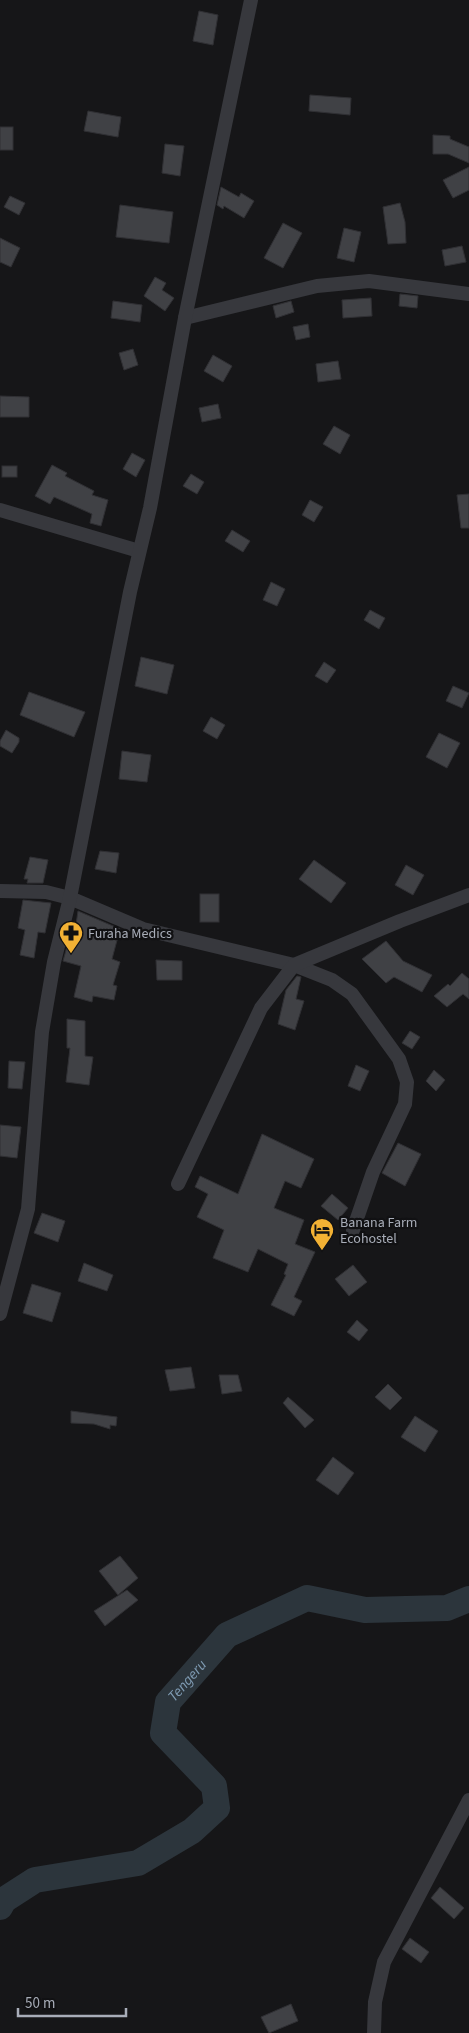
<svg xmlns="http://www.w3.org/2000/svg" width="469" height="2033" viewBox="0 0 469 2033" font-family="'Source Sans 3',sans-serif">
  <rect width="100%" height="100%" fill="#161618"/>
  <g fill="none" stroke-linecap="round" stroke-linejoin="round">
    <path stroke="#2c353c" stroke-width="26" id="s1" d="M0,1907l4,-7 31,-20 103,-17 54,-32 25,-23 -3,-22 -51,-53 5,-31 59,-67 80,-37 58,12 82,-2 22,-9"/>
  </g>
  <g fill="#404145" stroke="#303034">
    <path d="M199,11l19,4 -5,30 -20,-4z"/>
    <path d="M310,95l41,3 -1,17 -41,-4z"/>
    <path d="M88,111l33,6 -3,20 -34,-6z"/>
    <rect x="0" y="127" width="13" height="23"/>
    <path d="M433,135l17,1v3l19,8v16l-21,-9h-15z"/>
    <path d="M165,144l19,2 -4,30 -18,-3z"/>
    <path d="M469,167v23l-16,8 -10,-18z"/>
    <path d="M221,187l18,10 2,-4 13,8 -10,17 -20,-12 -1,3 -6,-4z"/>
    <path d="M10,196l15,7 -6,12 -15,-8z"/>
    <path d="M400,203l5,19 1,21 -18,1 -5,-37z"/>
    <path d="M120,205l53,7 -4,31 -53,-6z"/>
    <path d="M283,223l19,10 -19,35 -19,-10z"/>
    <path d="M344,228l17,4 -7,30 -17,-4z"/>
    <path d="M0,238l20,10 -9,19 -11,-5z"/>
    <path d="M462,246l4,16 -21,4 -3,-16z"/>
    <path d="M155,277l11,6 -4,7 12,8 -9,13 -21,-15z"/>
    <path d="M400,294l18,2 -1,12 -18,-2z"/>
    <path d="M371,298l1,18 -29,2 -1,-18z"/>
    <path d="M113,301l29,4 -2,17 -29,-4z"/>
    <path d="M291,301l3,11 -18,6 -3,-12z"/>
    <path d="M308,324l2,13 -14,3 -3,-13z"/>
    <path d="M133,349l5,16 -14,5 -5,-17z"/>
    <path d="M213,355l19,11 -9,16 -19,-11z"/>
    <path d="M338,361l3,18 -23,3 -2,-18z"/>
    <path d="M0,396l29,1v20h-29z"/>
    <path d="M218,404l3,14 -19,4 -3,-14z"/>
    <path d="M334,426l16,9 -10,19 -17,-10z"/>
    <path d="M132,453l13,7 -9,17 -13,-8z"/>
    <path d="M52,465l15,8 -2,3 29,15 -2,4 16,5 -7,26 -11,-3 2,-9 -38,-17 -4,7 -15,-8z"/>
    <rect x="2" y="466" width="15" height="11"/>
    <path d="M191,474l13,8 -7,12 -14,-8z"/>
    <path d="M469,494v34h-8l-4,-33z"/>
    <path d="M310,500l13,7 -9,15 -12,-7z"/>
    <path d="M232,530l18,11 -7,11 -18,-11z"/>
    <path d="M271,582l14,7 -8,17 -14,-6z"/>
    <path d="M370,610l15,8 -6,11 -15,-9z"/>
    <path d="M141,657l33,8 -7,29 -32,-8z"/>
    <path d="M324,662l12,8 -9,13 -12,-7z"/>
    <path d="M453,686l16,7 -7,15 -16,-7z"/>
    <path d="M29,692l56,20 -11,25 -54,-22z"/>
    <path d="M211,717l14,8 -8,14 -14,-8z"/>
    <path d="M6,730l13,8v4l-7,11 -12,-7v-5z"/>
    <path d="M439,733l21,10 -13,25 -21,-11z"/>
    <path d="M122,751l29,4 -4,27 -28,-3z"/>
    <path d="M100,851l19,2 -3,20 -21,-4z"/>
    <path d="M30,857l18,3 -5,23h-16l1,-4h-4z"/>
    <path d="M314,860l32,23 -15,20 -32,-24z"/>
    <path d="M406,865l18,10 -11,20 -18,-10z"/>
    <rect x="200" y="894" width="19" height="28"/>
    <path d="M23,900l28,3 -6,30 -7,-1 -4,26 -14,-3 5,-25 -7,-2z"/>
    <path d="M78,911l42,18 -8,30 8,3 -7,23 4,1 -3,14 -21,-4 -1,6 -18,-5 7,-31 -18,-5 5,-18 5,2z"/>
    <path d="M386,941l17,20 29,14 -10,17 -28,-15 -8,6 -24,-24z"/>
    <path d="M156,960l26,1v19h-25z"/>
    <path d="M462,973l7,6v20l-6,-5 -16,13 -13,-11 14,-12 2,2z"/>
    <path d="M297,976l4,1 -5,22 8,2 -9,29 -17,-6 8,-34z"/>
    <path d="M67,1019l18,2v35l8,1 -4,28 -23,-3 4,-34h-3z"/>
    <path d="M410,1031l10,6 -8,12 -10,-6z"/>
    <path d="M9,1061l16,1 -3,27 -14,-1z"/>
    <path d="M356,1065l13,6 -9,20 -12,-5z"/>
    <path d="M434,1070l11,10 -9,11 -10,-10z"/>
    <path d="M0,1125l21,2 -4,31 -17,-2z"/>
    <path d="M262,1134l52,25 -13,29 -16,-7 -11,27 30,12 -9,24 20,8 -21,45 8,4 -8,15 -23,-11 15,-30 -2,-1 4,-10 -30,-15 -10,23 -35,-14 11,-28 -27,-13 11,-23 -13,-7 5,-11 38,18z"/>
    <path d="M398,1143l23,11 -16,32 -23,-13z"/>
    <path d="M332,1194l16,14 -10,12 -17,-14z"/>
    <path d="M42,1213l23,8 -7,21 -24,-9z"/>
    <path d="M84,1263l29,12 -6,16 -29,-10z"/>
    <path d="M353,1265l14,17 -18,14 -14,-17z"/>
    <path d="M32,1284l29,9 -9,29 -29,-9z"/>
    <path d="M357,1320l11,10 -9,11 -12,-9z"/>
    <path d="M191,1367l4,21 -25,3 -5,-21z"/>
    <path d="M219,1375h19l4,16 -20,3z"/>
    <path d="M388,1384l14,14 -12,12 -15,-13z"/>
    <path d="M288,1397l26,23 -9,8 -22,-25z"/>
    <path d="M71,1411l46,6 -1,9 -6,-1v4l-16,-5 -23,-1z"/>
    <path d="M415,1416l23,15 -13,21 -24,-15z"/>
    <path d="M333,1457l21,16 -16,22 -22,-15z"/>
    <path d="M120,1556l18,22 -20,17 -19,-24z"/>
    <path d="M127,1590l11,10 -33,26 -11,-15z"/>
    <path d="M440,1887l24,21 -10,11 -23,-21z"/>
    <path d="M410,1938l19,14 -8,11 -19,-14z"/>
    <path d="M291,2004l7,17 -29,12 -8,-16z"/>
  </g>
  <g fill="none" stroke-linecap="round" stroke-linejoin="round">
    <g stroke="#37383d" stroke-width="14">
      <path d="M185,318l132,-32 52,-5 100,13"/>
      <path d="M0,510l139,41"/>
      <path d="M0,891l46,1 24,6 73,31 151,36 38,15 20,14 47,65 8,23 -2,22 -32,68 -20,58"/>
      <path d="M178,1184l83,-176 33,-43 106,-44 69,-26"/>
      <path d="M0,1314l28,-105 14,-177 12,-70 16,-64 60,-306 20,-84 35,-190 66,-318"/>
      <path d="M374,2033l1,-31 9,-40 85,-162"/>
    </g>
  </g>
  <defs>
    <g id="pharmacy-pin" transform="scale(1.25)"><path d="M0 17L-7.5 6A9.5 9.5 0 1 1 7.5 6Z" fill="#f2b134" stroke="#111113"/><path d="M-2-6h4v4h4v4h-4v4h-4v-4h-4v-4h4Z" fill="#111"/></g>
    <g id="hotel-pin" transform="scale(1.25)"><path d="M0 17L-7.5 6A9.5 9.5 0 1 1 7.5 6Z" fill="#f2b134" stroke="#111113"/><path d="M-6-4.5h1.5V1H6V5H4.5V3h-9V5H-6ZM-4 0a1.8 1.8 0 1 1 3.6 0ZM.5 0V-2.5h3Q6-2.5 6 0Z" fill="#111"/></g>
  </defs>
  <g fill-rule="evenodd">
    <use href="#pharmacy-pin" x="71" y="933"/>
    <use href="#hotel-pin" x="322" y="1230"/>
  </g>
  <g text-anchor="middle" stroke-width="4.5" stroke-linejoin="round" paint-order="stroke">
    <g font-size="14" fill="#a8adb8" stroke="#111113" text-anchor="start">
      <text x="88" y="938">Furaha Medics</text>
      <text x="340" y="1227">Banana Farm<tspan x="340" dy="16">Ecohostel</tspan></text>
    </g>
    <g font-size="15" font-style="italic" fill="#7f9bb3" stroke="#111113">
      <text dy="5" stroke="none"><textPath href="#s1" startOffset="402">Tengeru</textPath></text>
    </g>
  </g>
  <path d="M18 2008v8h108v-8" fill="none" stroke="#a8adb8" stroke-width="2.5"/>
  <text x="25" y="2008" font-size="15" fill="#a8adb8" stroke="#111113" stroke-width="4" paint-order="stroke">50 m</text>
</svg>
